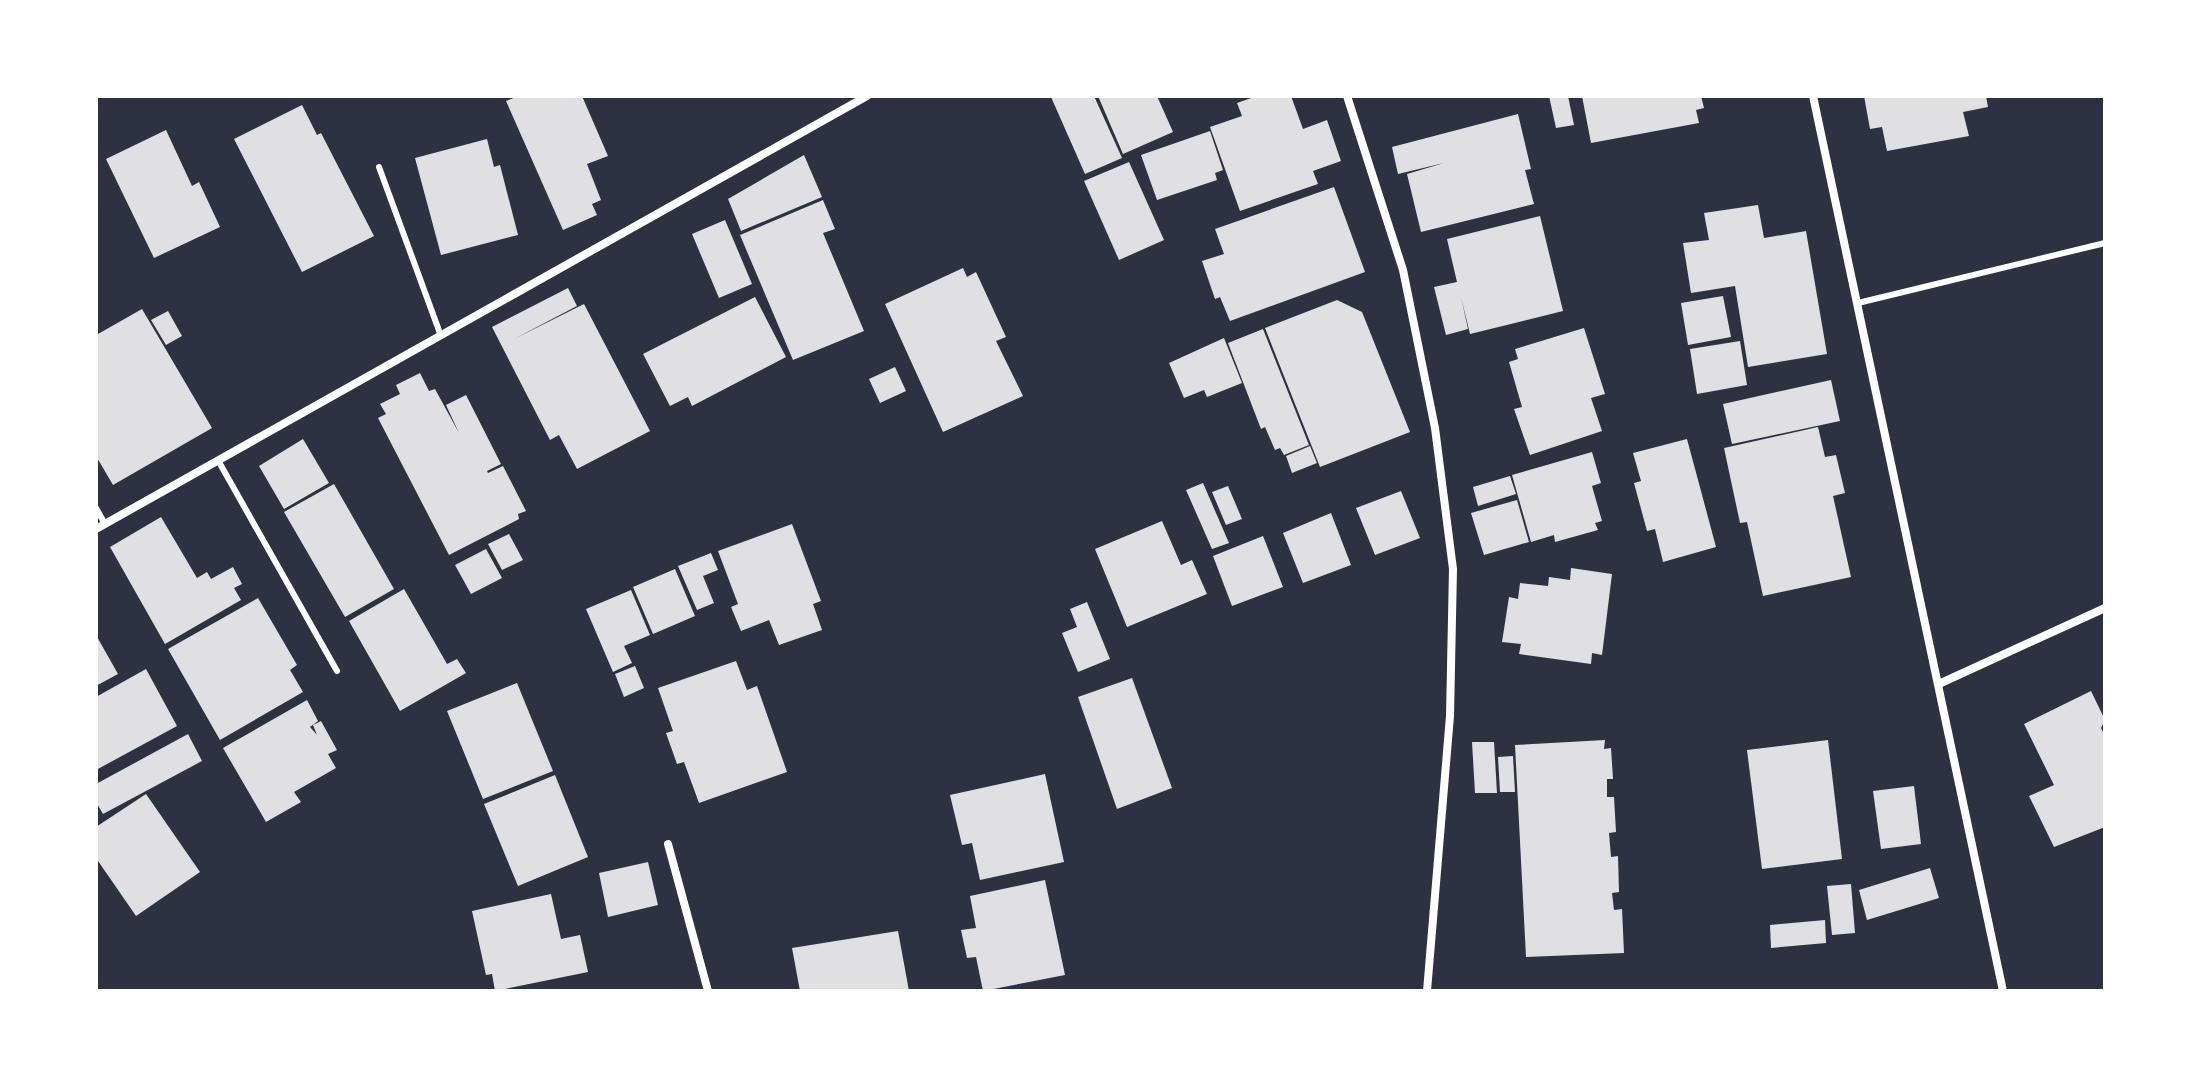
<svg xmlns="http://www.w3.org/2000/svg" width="2201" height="1087" viewBox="0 0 2201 1087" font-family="'Source Sans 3',sans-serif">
  <rect width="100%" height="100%" fill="#2d3142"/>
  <g fill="#e0e0e3">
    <path d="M518,96h64l26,60 -21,8 14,36 -9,4 5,11 -34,15 -57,-129z"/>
    <path d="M1054,96h40l28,62 -37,16 -34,-77z"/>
    <path d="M1098,96h59l16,36 -50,22z"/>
    <path d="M1257,96h34l12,33 24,-9 14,41 -28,10 5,13 -78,27 -30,-84 32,-11 -5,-13z"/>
    <path d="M1549,96h19l6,29 -18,3z"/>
    <path d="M1582,96h119l3,12 -8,2 3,13 -108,20z"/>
    <path d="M1864,96h122l2,11 -25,5 6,24 -82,15 -5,-24 -12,2z"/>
    <path d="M302,105l15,30 4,-2 53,103 -72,36 -68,-133z"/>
    <path d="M1518,114l13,55 -6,1 9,34 -113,28 -14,-58 37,-11 -46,11 -6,-27z"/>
    <path d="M166,130l26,56 7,-4 21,45 -66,31 -48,-99z"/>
    <path d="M1210,131l13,39 -8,3 2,7 -60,20 -16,-45z"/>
    <path d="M487,139l7,28 6,-2 18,70 -77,20 -26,-97z"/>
    <path d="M804,155l18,42 -81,34 -13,-32z"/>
    <path d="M1129,162l35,78 -45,20 -35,-79z"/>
    <path d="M1334,187l31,85 -135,49 -10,-24 -5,2 -13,-38 22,-7 -9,-25z"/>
    <path d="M823,200l12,29 -12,4 41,98 -71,29 -53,-125z"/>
    <path d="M1758,205l6,33 42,-7 21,123 -79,13 -13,-81 -44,7 -8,-50 26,-3 -5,-27z"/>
    <path d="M1540,216l23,95 -93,23 -9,-37 7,32 -22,6 -12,-48 23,-5 -10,-43z"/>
    <path d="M725,220l27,64 -33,14 -27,-64z"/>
    <path d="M963,268l4,9 9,-5 30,65 -10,4 27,55 -80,36 -58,-128z"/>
    <path d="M568,288l9,18 -63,33 70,-35 66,127 -73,38 -18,-34 -9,5 -58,-113z"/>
    <path d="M1723,296l8,41 -43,8 -7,-42z"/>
    <path d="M755,297l31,60 -94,49 -4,-9 -18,9 -27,-52z"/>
    <path d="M1337,300l25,12 48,120 -90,35 -55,-139z"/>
    <path d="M142,309l70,119 -99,57 -17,-29v-126l2,4z"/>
    <path d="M168,311l14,25 -16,9 -15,-25z"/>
    <path d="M1584,328l21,66 -14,4 11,33 -72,24 -16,-46 8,-2 -13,-45 9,-3 -3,-10z"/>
    <path d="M1263,329l46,116 -25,10 -4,-7 -5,2 -10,-23 -4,2 -33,-86z"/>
    <path d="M1224,338l18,45 -35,14 -3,-7 -20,8 -15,-35z"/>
    <path d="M1740,341l7,44 -50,9 -7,-45z"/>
    <path d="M895,367l11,24 -26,12 -11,-24z"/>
    <path d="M420,373l9,18 6,-2 24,44 -13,-28 20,-10 35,69 -14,7 1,2 15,-7 23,45 -8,3 1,5 -70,36 -71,-137 8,-4 -6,-10 20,-10 -4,-9z"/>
    <path d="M1831,380l9,41 -108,23 -9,-40z"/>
    <path d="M1818,427l7,30 11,-2 9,38 -12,3 18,81 -88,19 -16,-74 -7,1 -16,-75z"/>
    <path d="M303,439l26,44 -45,26 -25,-43z"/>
    <path d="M1687,439l29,108 -53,15 -8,-33 -8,2 -13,-48 7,-2 -8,-28z"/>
    <path d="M1310,446l7,17 -25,10 -6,-17z"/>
    <path d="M1592,452l9,31 -9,3 10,35 -7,2 3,7 -43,12 -1,-7 -23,7 -19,-67z"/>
    <path d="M1510,476l6,18 -38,12 -5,-19z"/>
    <path d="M1203,483l26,60 -17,6 -26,-59z"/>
    <path d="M334,484l60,105 -49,28 -61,-105z"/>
    <path d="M1228,486l14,33 -16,6 -14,-33z"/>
    <path d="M1401,491l19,47 -45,17 -19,-47z"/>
    <path d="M1517,500l12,42 -45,13 -13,-42z"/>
    <path d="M1331,513l20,52 -48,18 -20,-50z"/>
    <path d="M161,517l36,61 10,-6 4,7 22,-12 9,17 -8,4 7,12 -76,44 -55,-97z"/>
    <path d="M1162,521l19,44 11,-5 15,34 -80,33 -32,-78z"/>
    <path d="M792,524l29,77 -8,3 9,26 -43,15 -10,-25 -28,11 -10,-24 7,-3 -20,-53z"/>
    <path d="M509,534l14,26 -21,10 -14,-26z"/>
    <path d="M1263,536l20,51 -51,19 -19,-50z"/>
    <path d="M486,549l16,29 -31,16 -16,-29z"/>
    <path d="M711,553l7,17 -15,6 11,27 -17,7 -19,-44z"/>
    <path d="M1571,568l41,6 -10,81 -10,-2 -1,11 -72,-10 2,-10 -19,-2 7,-45 9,2 2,-16 28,3 1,-9 21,3z"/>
    <path d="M675,569l20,47 -42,18 -20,-47z"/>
    <path d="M404,589l43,75 10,-5 9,14 -66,38 -51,-90z"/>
    <path d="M631,590l19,45 -26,11 8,17 -19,9 -27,-63z"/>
    <path d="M258,598l39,67 -7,5 13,22 -83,48 -52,-91z"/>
    <path d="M1087,602l23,57 -32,13 -16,-39 15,-6 -7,-18z"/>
    <path d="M96,635l22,39 -22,12z"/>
    <path d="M736,661l11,29 10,-4 30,86 -88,31 -15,-41 -7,2 -11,-31 7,-2 -15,-43z"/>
    <path d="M635,666l9,22 -20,9 -9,-23z"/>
    <path d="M146,669l31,57 -81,44v-73z"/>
    <path d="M1132,678l40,110 -55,21 -39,-112z"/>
    <path d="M517,683l36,88 -70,28 -36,-88z"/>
    <path d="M2091,691l14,29 -4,8 4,8v91l-51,20 -25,-51 25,-11 -30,-61z"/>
    <path d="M307,700l11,21 -8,6 7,8 -4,-10 8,-4 16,29 -9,4 8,14 -42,24 7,10 -35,20 -43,-74z"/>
    <path d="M188,734l14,27 -99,53 -7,-12v-18z"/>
    <path d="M1605,740l-1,9 7,-1 2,31h-6v18h7l2,35 -7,1 2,24 7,-1 1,36 -7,1 2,17 8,-1 2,44 -98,4 -11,-212z"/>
    <path d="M1828,740l14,119 -80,10 -15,-119z"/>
    <path d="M1472,742h22l3,51h-22z"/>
    <path d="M1513,756l2,36h-15l-2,-35z"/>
    <path d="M1045,774l19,88 -84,18 -8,-37 -10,2 -12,-50z"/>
    <path d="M555,775l33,82 -70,29 -34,-82z"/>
    <path d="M1914,786l7,58 -40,5 -8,-58z"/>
    <path d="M146,794l54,78 -64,44 -40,-58v-31z"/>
    <path d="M648,862l10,43 -50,12 -9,-44z"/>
    <path d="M1930,868l9,30 -72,22 -8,-30z"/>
    <path d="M1045,880l20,95 -82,16 -7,-34 -9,1 -6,-28 15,-2 -6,-32z"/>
    <path d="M1851,884l4,49 -23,2 -5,-49z"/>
    <path d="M551,894l10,45 19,-4 8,37 -93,19 -3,-17 -6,1 -14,-64z"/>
    <path d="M1825,920l1,23 -55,5 -1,-23z"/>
    <path d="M898,931l11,60h-109l-8,-43z"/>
  </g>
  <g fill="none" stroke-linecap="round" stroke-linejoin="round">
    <g stroke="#fff" stroke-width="6">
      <path d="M379,167l62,169"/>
      <path d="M1858,303l247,-60"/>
      <path d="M219,462l118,209"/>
      <path d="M96,508l9,16"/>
    </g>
    <g stroke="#fff" stroke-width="8">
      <path d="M1347,96l56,174 32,158 18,141 -3,147 -23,275"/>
      <path d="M1813,96l190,895"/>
      <path d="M96,529l771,-433"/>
      <path d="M1941,683l164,-75"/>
      <path d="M668,844l40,147"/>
    </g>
  </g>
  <rect width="2201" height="1087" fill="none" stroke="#ffffff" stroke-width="196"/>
</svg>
